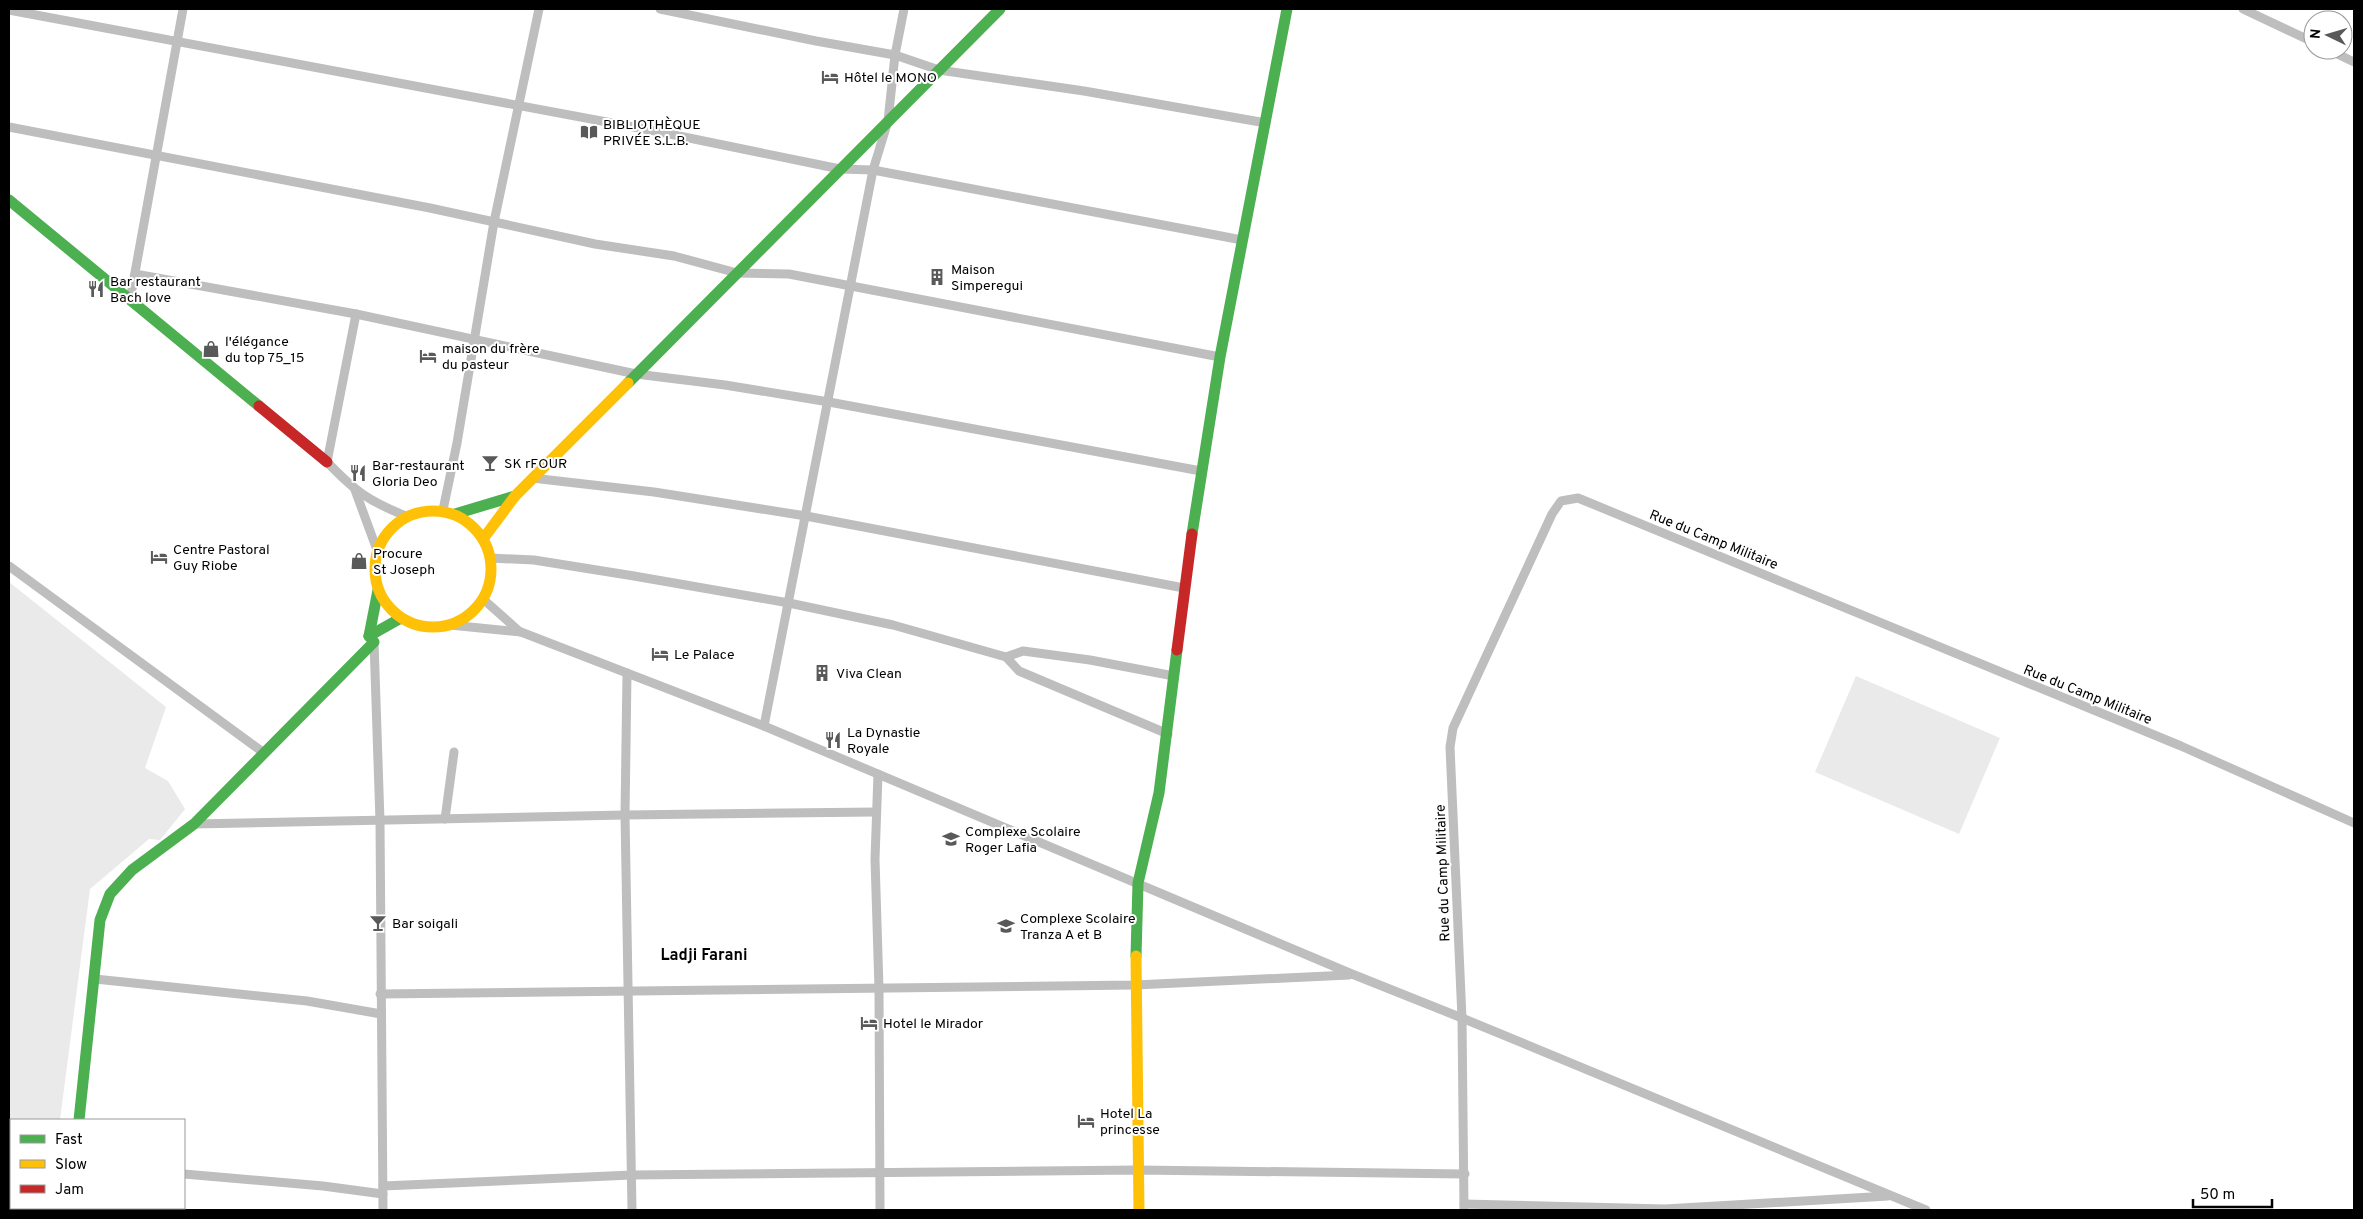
<svg xmlns="http://www.w3.org/2000/svg" width="2363" height="1219" viewBox="0 0 2363 1219" font-family="Overpass,sans-serif">
  <rect width="100%" height="100%" fill="#fff"/>
  <g fill="#eaeaea">
    <path d="M9,582l157,125 -21,61 23,13 17,28 -25,31 -11,-1 -59,50 -30,231h-49v88h38v2h-40z"/>
    <path d="M1856,676l144,62 -41,96 -144,-62z"/>
  </g>
  <g fill="none" stroke-linecap="round" stroke-linejoin="round">
    <g stroke="#bebebe" stroke-width="9">
      <path d="M660,9l156,32 79,14 44,15 145,21 182,32"/>
      <path d="M2243,9l70,33"/>
      <path d="M9,10l646,121 185,38 33,1 369,70"/>
      <path d="M2329,50l25,12"/>
      <path d="M9,127l421,81 165,36 79,12 63,17 52,1 431,83"/>
      <path d="M135,274l221,40 280,60 89,11 104,17 372,69"/>
      <path d="M130,300l53,-291"/>
      <path d="M356,314l-29,148c28,29 41,39 79,54"/>
      <path d="M532,478l122,14 152,24 378,72"/>
      <path d="M355,490l22,60"/>
      <path d="M443,510l14,-67 37,-221 45,-213"/>
      <path d="M490,558l44,2 100,16 155,27 104,22 113,32 13,14 149,63"/>
      <path d="M9,566l255,187"/>
      <path d="M483,599l37,33"/>
      <path d="M450,625l71,7 243,94 588,248 110,44 464,192"/>
      <path d="M374,642l6,179 3,389"/>
      <path d="M1006,657l17,-6 67,9 84,16"/>
      <path d="M627,673l-2,142 7,395"/>
      <path d="M764,726l109,-556 15,-49 7,-66 9,-46"/>
      <path d="M878,774l-3,85 4,130 1,221"/>
      <path d="M445,819l9,-67"/>
      <path d="M194,824l431,-9 251,-3"/>
      <path d="M95,979l212,22 74,13"/>
      <path d="M380,994l755,-9 214,-10"/>
      <path d="M184,1174l139,12 60,8"/>
      <path d="M383,1186l249,-11 506,-5 327,4"/>
      <path d="M1464,1204l201,5 223,-13"/>
      <path d="M1464,1210l-2,-192 -12,-271 3,-19 99,-214 9,-13 17,-3 603,248 173,77"/>
    </g>
    <g stroke="#4caf50" stroke-width="11">
      <path d="M9,200l250,206"/>
      <path d="M628,383l372,-374"/>
      <path d="M455,514l60,-18"/>
      <path d="M1192,534l28,-177 67,-348"/>
      <path d="M369,636l9,-46"/>
      <path d="M369,636l32,-18"/>
      <path d="M1136,956l2,-73 21,-90 18,-143"/>
      <path d="M79,1120l21,-200 10,-26 22,-24 62,-46 180,-182 -5,-6"/>
      <path d="M68,1210l1,-2"/>
    </g>
    <g stroke="#ffc107" stroke-width="11">
      <circle cx="433" cy="569" r="58"/>
      <path d="M483,539l32,-43 113,-113"/>
      <path d="M1136,956l3,254"/>
    </g>
    <g stroke="#c62828" stroke-width="11">
      <path d="M259,406l68,56"/>
      <path d="M1177,650l15,-116"/>
    </g>
  </g>
  <defs>
    <g id="hotel-bare" transform="scale(1.35)"><path d="M-6-4.5h1.5V1H6V5H4.5V3h-9V5H-6ZM-4 0a1.8 1.8 0 1 1 3.6 0ZM.5 0V-2.5h3Q6-2.5 6 0Z" fill="#595959" stroke="#fff" stroke-width="2.5" paint-order="stroke"/></g>
    <g id="library-bare" transform="scale(1.35)"><path d="M-6-4Q-3-5.5-.7-3.5V5Q-3 3-6 4ZM6-4Q3-5.5 .7-3.5V5Q3 3 6 4Z" fill="#595959" stroke="#fff" stroke-width="2.5" paint-order="stroke"/></g>
    <g id="building-bare" transform="scale(1.35)"><path d="M-4-6H4V6H1V3H-1V6H-4ZM-2.5-4.3h1.7v1.8h-1.7ZM.8-4.3h1.7v1.8H.8ZM-2.5-1h1.7V.8h-1.7ZM.8-1h1.7V.8H.8Z" fill="#595959" stroke="#fff" stroke-width="2.5" paint-order="stroke"/></g>
    <g id="restaurant-bare" transform="scale(1.35)"><path d="M-5-6h1v4h1v-4h1v4h1v-4h1v5L-1.5 .5V6h-2V.5L-5-1ZM5-6V6H3V1.5H1.5Q1.5-4 5-6Z" fill="#595959" stroke="#fff" stroke-width="2.5" paint-order="stroke"/></g>
    <g id="shop-bare" transform="scale(1.35)"><path d="M-5-2.5h2.3a2.7 3.5 0 0 1 5.4 0H5L5.5 6h-11ZM-1.5-2.5h3a1.5 2.3 0 0 0-3 0Z" fill="#595959" stroke="#fff" stroke-width="2.5" paint-order="stroke"/></g>
    <g id="bar-bare" transform="scale(1.35)"><path d="M-6-5H6L.8 .8V4.5H3.5V6h-7V4.5H-.8V.8Z" fill="#595959" stroke="#fff" stroke-width="2.5" paint-order="stroke"/></g>
    <g id="school-bare" transform="scale(1.35)"><path d="M0-5L7-2L0 1L-7-2ZM-4 1L0 2.5L4 1V4Q0 6-4 4Z" fill="#595959" stroke="#fff" stroke-width="2.5" paint-order="stroke"/></g>
  </defs>
  <g fill-rule="evenodd">
    <use href="#hotel-bare" x="830" y="77"/>
    <use href="#library-bare" x="589" y="132"/>
    <use href="#building-bare" x="937" y="277"/>
    <use href="#restaurant-bare" x="96" y="289"/>
    <use href="#shop-bare" x="211" y="349"/>
    <use href="#hotel-bare" x="428" y="356"/>
    <use href="#bar-bare" x="490" y="463"/>
    <use href="#restaurant-bare" x="358" y="473"/>
    <use href="#hotel-bare" x="159" y="557"/>
    <use href="#shop-bare" x="359" y="561"/>
    <use href="#hotel-bare" x="660" y="654"/>
    <use href="#building-bare" x="822" y="673"/>
    <use href="#restaurant-bare" x="833" y="740"/>
    <use href="#school-bare" x="951" y="839"/>
    <use href="#bar-bare" x="378" y="923"/>
    <use href="#school-bare" x="1006" y="926"/>
    <use href="#hotel-bare" x="869" y="1023"/>
    <use href="#hotel-bare" x="1086" y="1121"/>
  </g>
  <g text-anchor="middle" stroke-width="4" stroke-linejoin="round" paint-order="stroke">
    <g font-size="14" fill="#000" stroke="#fff" text-anchor="start">
      <text x="844" y="82">Hôtel le MONO</text>
      <text x="603" y="129">BIBLIOTHÈQUE<tspan x="603" dy="16">PRIVÉE S.L.B.</tspan></text>
      <text x="951" y="274">Maison<tspan x="951" dy="16">Simperegui</tspan></text>
      <text x="110" y="286">Bar restaurant<tspan x="110" dy="16">Bach love</tspan></text>
      <text x="225" y="346">l'élégance<tspan x="225" dy="16">du top 75_15</tspan></text>
      <text x="442" y="353">maison du frère<tspan x="442" dy="16">du pasteur</tspan></text>
      <text x="504" y="468">SK rFOUR</text>
      <text x="372" y="470">Bar-restaurant<tspan x="372" dy="16">Gloria Deo</tspan></text>
      <text x="173" y="554">Centre Pastoral<tspan x="173" dy="16">Guy Riobe</tspan></text>
      <text x="373" y="558">Procure<tspan x="373" dy="16">St Joseph</tspan></text>
      <text x="674" y="659">Le Palace</text>
      <text x="836" y="678">Viva Clean</text>
      <text x="847" y="737">La Dynastie<tspan x="847" dy="16">Royale</tspan></text>
      <text x="965" y="836">Complexe Scolaire<tspan x="965" dy="16">Roger Lafia</tspan></text>
      <text x="1020" y="923">Complexe Scolaire<tspan x="1020" dy="16">Tranza A et B</tspan></text>
      <text x="392" y="928">Bar soigali</text>
      <text x="883" y="1028">Hotel le Mirador</text>
      <text x="1100" y="1118">Hotel La<tspan x="1100" dy="16">princesse</tspan></text>
    </g>
    <g font-size="14" fill="#000" stroke="#fff">
      <text transform="translate(1714 539) rotate(22)" y="5">Rue du Camp Militaire</text>
      <text transform="translate(2088 694) rotate(22)" y="5">Rue du Camp Militaire</text>
      <text transform="translate(1442 873) rotate(-92)" y="5">Rue du Camp Militaire</text>
    </g>
    <g font-size="16" font-weight="bold" fill="#000" stroke="#fff">
      <text x="704" y="960">Ladji Farani</text>
    </g>
  </g>
  <rect width="2363" height="1219" fill="none" stroke="#000000" stroke-width="20"/>
  <rect x="10" y="1119" width="175" height="90" fill="#ffffff" stroke="#999999"/>
  <rect x="20" y="1135" width="25" height="8" fill="#4caf50" stroke="#999999"/>
  <text x="55" y="1144" font-size="15" fill="#000000">Fast</text>
  <rect x="20" y="1160" width="25" height="8" fill="#ffc107" stroke="#999999"/>
  <text x="55" y="1169" font-size="15" fill="#000000">Slow</text>
  <rect x="20" y="1185" width="25" height="8" fill="#c62828" stroke="#999999"/>
  <text x="55" y="1194" font-size="15" fill="#000000">Jam</text>
  <g transform="translate(2328 35) rotate(275)"><circle r="24" fill="#ffffff" stroke="#999999"/>
  <path d="M0-4L9 19L0 12L-9 19Z" fill="#595959"/>
  <text y="-8" font-size="14" font-weight="bold" text-anchor="middle" fill="#000000">N</text>
  </g>
  <path d="M2193 1199v8h79v-8" fill="none" stroke="#000000" stroke-width="2.5"/>
  <text x="2200" y="1199" font-size="15" fill="#000000" stroke="#ffffff" stroke-width="4" paint-order="stroke">50 m</text>
</svg>
